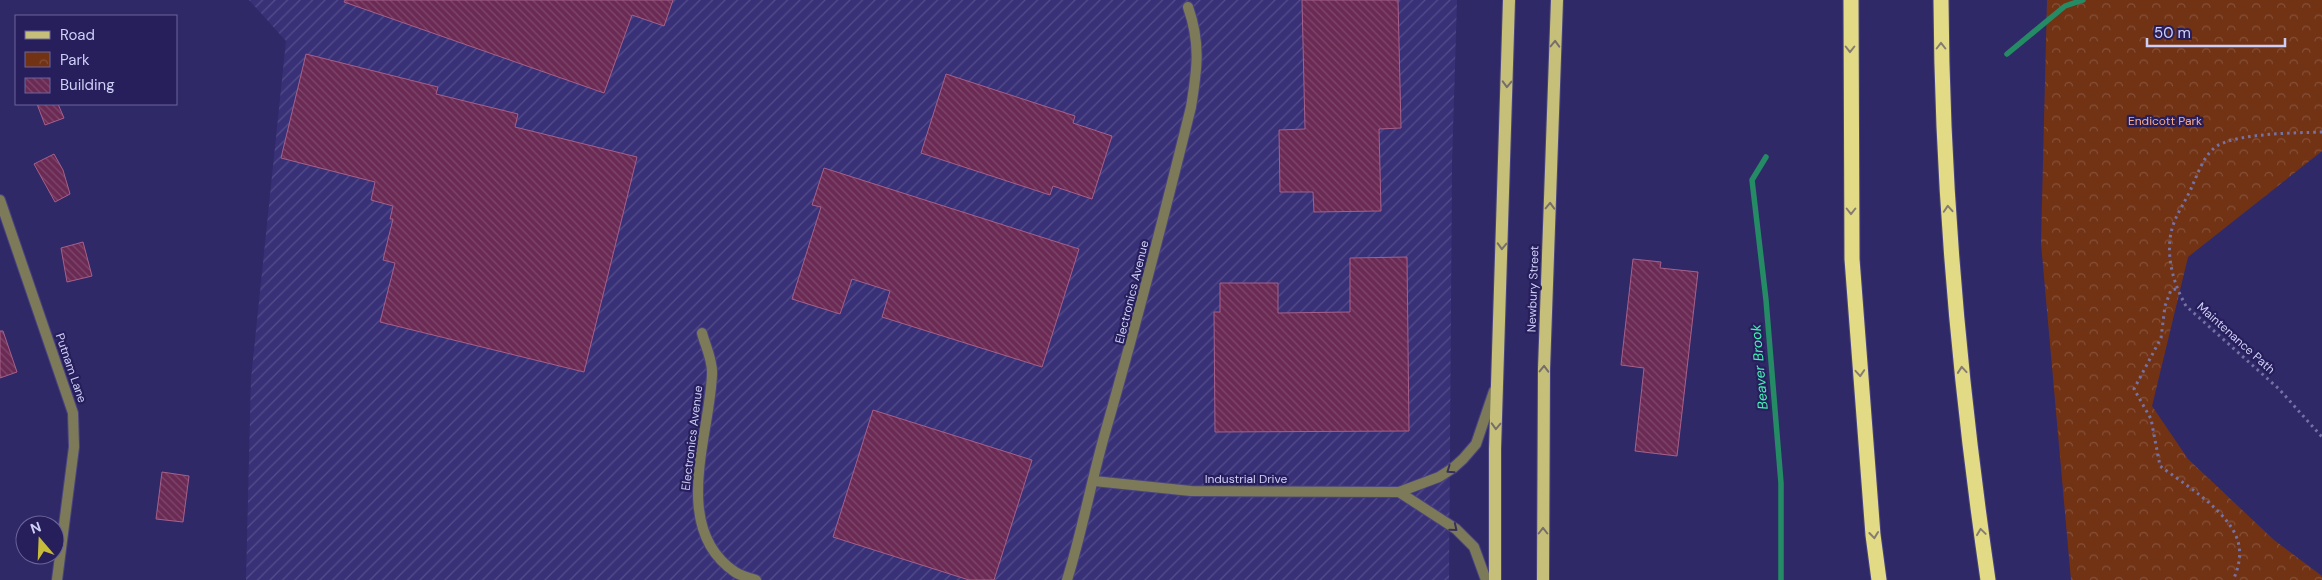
<svg xmlns="http://www.w3.org/2000/svg" width="2322" height="580" viewBox="0 0 2322 580" font-family="'DM Sans',sans-serif">
  <defs>
    <pattern id="industrial-furrows" width="10" height="10" patternUnits="userSpaceOnUse" patternTransform="scale(1.25)"><rect width="10" height="10" fill="#393177"/><path d="M-1 1l2-2M0 10L10 0M9 11l2-2" fill="none" stroke="#544e8b"/></pattern>
    <pattern id="park-crowns" width="20" height="18" patternUnits="userSpaceOnUse" patternTransform="scale(1.25)"><rect width="20" height="18" fill="#723315"/><path d="M2 6a3 3 0 1 1 6 0M12 15a3 3 0 1 1 6 0" fill="none" stroke="#855038"/></pattern>
    <pattern id="building-back-hatch" width="6" height="6" patternUnits="userSpaceOnUse" patternTransform="scale(1.25)"><rect width="6" height="6" fill="#6b2a54"/><path d="M-1 5l2 2M0 0l6 6M5-1l2 2" fill="none" stroke="#7f486d"/></pattern>
  </defs>
  <rect width="100%" height="100%" fill="#302968"/>
  <path fill="url(#industrial-furrows)" d="M249,0h1208l-5,163 -3,417h-1203l5,-201 35,-338z"/>
  <path fill="url(#park-crowns)" d="M2047,0h275v151l-134,106 -36,149 36,53 86,81 48,36v4h-251l-30,-337z"/>
  <g fill="none" stroke-linecap="round" stroke-linejoin="round">
    <g stroke="#248b65" stroke-width="5.5">
      <path d="M2007,54l58,-48 18,-6"/>
      <path d="M1766,157l-14,23 14,120 15,183v97"/>
    </g>
  </g>
  <g fill="url(#building-back-hatch)" stroke="#a6608a">
    <path d="M345,0h328l-9,26 -32,-11 -28,78 -260,-91z"/>
    <path d="M1302,0h96l3,128 -22,1 2,82 -67,1 -1,-20h-33l-1,-62 26,-1z"/>
    <path d="M306,54l132,33 -2,7 82,20 -3,13 122,30 -53,215 -204,-50 15,-59 -12,-3 10,-41h-3l3,-13 -22,-6 4,-18 -94,-24z"/>
    <path d="M946,74l129,42 -2,7 39,13 -20,63 -39,-13 -3,9 -129,-42z"/>
    <path d="M37,104h21l6,14 -19,7z"/>
    <path d="M54,154l9,16 7,24 -15,8 -21,-38z"/>
    <path d="M824,168l255,81 -37,118 -160,-50 8,-26 -38,-12 -12,35 -48,-15 29,-92 -9,-2z"/>
    <path d="M83,242l9,34 -25,6 -6,-34z"/>
    <path d="M1407,257l2,174 -194,1 -1,-120h6v-29h58v30l72,-1v-54z"/>
    <path d="M1633,259l28,3 -1,6 38,4 -21,184 -42,-5 9,-83 -23,-3z"/>
    <path d="M0,331h3l14,41 -17,6z"/>
    <path d="M873,410l159,50 -38,120h-25l-136,-43z"/>
    <path d="M162,472l27,4 -6,46 -27,-3z"/>
  </g>
  <g fill="none" stroke-linecap="round" stroke-linejoin="round">
    <g stroke="#49447f" stroke-width="12">
      <g id="street">
        <path d="M0,200l73,213 1,34 -17,133"/>
        <path d="M702,333c3,12 11,28 10,41 -2,61 -42,154 23,198 6,4 14,6 21,8"/>
        <path d="M1094,481l97,10 208,1 40,-15 14,-9 10,-9 13,-15 18,-53"/>
        <path d="M1399,492l57,37 18,18 12,33"/>
        <path d="M1067,580c15,-48 24,-98 38,-147 31,-108 59,-217 86,-326 6,-37 10,-63 -3,-100"/>
      </g>
    </g>
    <g stroke="#49447f" stroke-width="14">
      <g id="primary">
        <path d="M1495,580v-131l14,-449"/>
        <path d="M1543,580l1,-211 13,-369"/>
      </g>
    </g>
    <g stroke="#49447f" stroke-width="17">
      <g id="highway">
        <path d="M1851,0l1,259 21,276 6,45"/>
        <path d="M1941,0c1,194 19,388 47,580"/>
      </g>
    </g>
    <g stroke="#7572a6" stroke-width="3" stroke-dasharray="2.5 4" stroke-linecap="butt">
      <path d="M2322,132c-25,1 -84,1 -105,14 -13,9 -18,25 -24,38 -6,16 -19,32 -22,49 -5,25 3,52 15,73l93,83 43,48"/>
      <path d="M2176,289l-5,1 -6,16 -4,32 -27,51 17,30 9,47c24,18 74,48 79,80 2,11 -1,24 -6,34"/>
    </g>
    <use href="#street" stroke="#7d7a59" stroke-width="10"/>
    <use href="#primary" stroke="#c5bf79" stroke-width="12"/>
    <use href="#highway" stroke="#e2da85" stroke-width="15"/>
  </g>
  <defs><path id="oneway-chevron" d="M-2-3.5L2.5 0L-2 3.5" fill="none" stroke-width="1.6" stroke-linecap="round" stroke-linejoin="round" transform="scale(1.25)"/></defs>
  <g stroke="#766e6a">
    <use href="#oneway-chevron" transform="translate(1555 44) rotate(-88)"/>
    <use href="#oneway-chevron" transform="translate(1507 84) rotate(92)"/>
    <use href="#oneway-chevron" transform="translate(1550 206) rotate(-88)"/>
    <use href="#oneway-chevron" transform="translate(1502 246) rotate(92)"/>
    <use href="#oneway-chevron" transform="translate(1544 369) rotate(-89)"/>
    <use href="#oneway-chevron" transform="translate(1496 426) rotate(92)"/>
    <use href="#oneway-chevron" transform="translate(1543 531) rotate(-90)"/>
  </g>
  <g stroke="#847c70">
    <use href="#oneway-chevron" transform="translate(1941 46) rotate(-90)"/>
    <use href="#oneway-chevron" transform="translate(1850 49) rotate(90)"/>
    <use href="#oneway-chevron" transform="translate(1948 209) rotate(-94)"/>
    <use href="#oneway-chevron" transform="translate(1851 211) rotate(90)"/>
    <use href="#oneway-chevron" transform="translate(1962 370) rotate(-95)"/>
    <use href="#oneway-chevron" transform="translate(1860 373) rotate(86)"/>
    <use href="#oneway-chevron" transform="translate(1981 532) rotate(-98)"/>
    <use href="#oneway-chevron" transform="translate(1874 535) rotate(84)"/>
  </g>
  <g stroke="#38305b">
    <use href="#oneway-chevron" transform="translate(1450 470) rotate(145)"/>
    <use href="#oneway-chevron" transform="translate(1454 528) rotate(39)"/>
  </g>
  <g text-anchor="middle" stroke-width="4.5" stroke-linejoin="round" paint-order="stroke">
    <g font-size="12" fill="#f8ac8c" stroke="#271e5c">
      <text x="2165" y="125">Endicott Park</text>
    </g>
    <g font-size="12" fill="#cecff6" stroke="#271e5c">
      <text transform="translate(1533 289) rotate(-88)" y="4">Newbury Street</text>
      <text transform="translate(1132 292) rotate(-76)" y="4">Electronics Avenue</text>
      <text transform="translate(2236 338) rotate(42)" y="4">Maintenance Path</text>
      <text transform="translate(71 368) rotate(71)" y="4">Putnam Lane</text>
      <text transform="translate(692 438) rotate(-83)" y="4">Electronics Avenue</text>
      <text x="1246" y="483">Industrial Drive</text>
    </g>
    <g font-size="14" font-style="italic" fill="#45f4b4" stroke="#271e5c">
      <text transform="translate(1759 367) rotate(-95)" y="5">Beaver Brook</text>
    </g>
  </g>
  <rect x="15" y="15" width="162" height="90" fill="#271e5c" stroke="#6a659a"/>
  <rect x="25" y="31" width="25" height="8" fill="#c5bf79" stroke="#6a659a"/>
  <text x="60" y="40" font-size="15" fill="#cecff6">Road</text>
  <rect x="25" y="52" width="25" height="15" fill="url(#park-crowns)" stroke="#6a659a"/>
  <text x="60" y="65" font-size="15" fill="#cecff6">Park</text>
  <rect x="25" y="78" width="25" height="15" fill="url(#building-back-hatch)" stroke="#6a659a"/>
  <text x="60" y="90" font-size="15" fill="#cecff6">Building</text>
  <g transform="translate(40 540) rotate(341)"><circle r="24" fill="#271e5c" stroke="#6a659a"/>
  <path d="M0-4L9 19L0 12L-9 19Z" fill="#c7bb3b"/>
  <text y="-8" font-size="14" font-weight="bold" text-anchor="middle" fill="#cecff6">N</text>
  </g>
  <path d="M2147 38v8h138v-8" fill="none" stroke="#cecff6" stroke-width="2.5"/>
  <text x="2154" y="38" font-size="15" fill="#cecff6" stroke="#271e5c" stroke-width="4" paint-order="stroke">50 m</text>
</svg>
